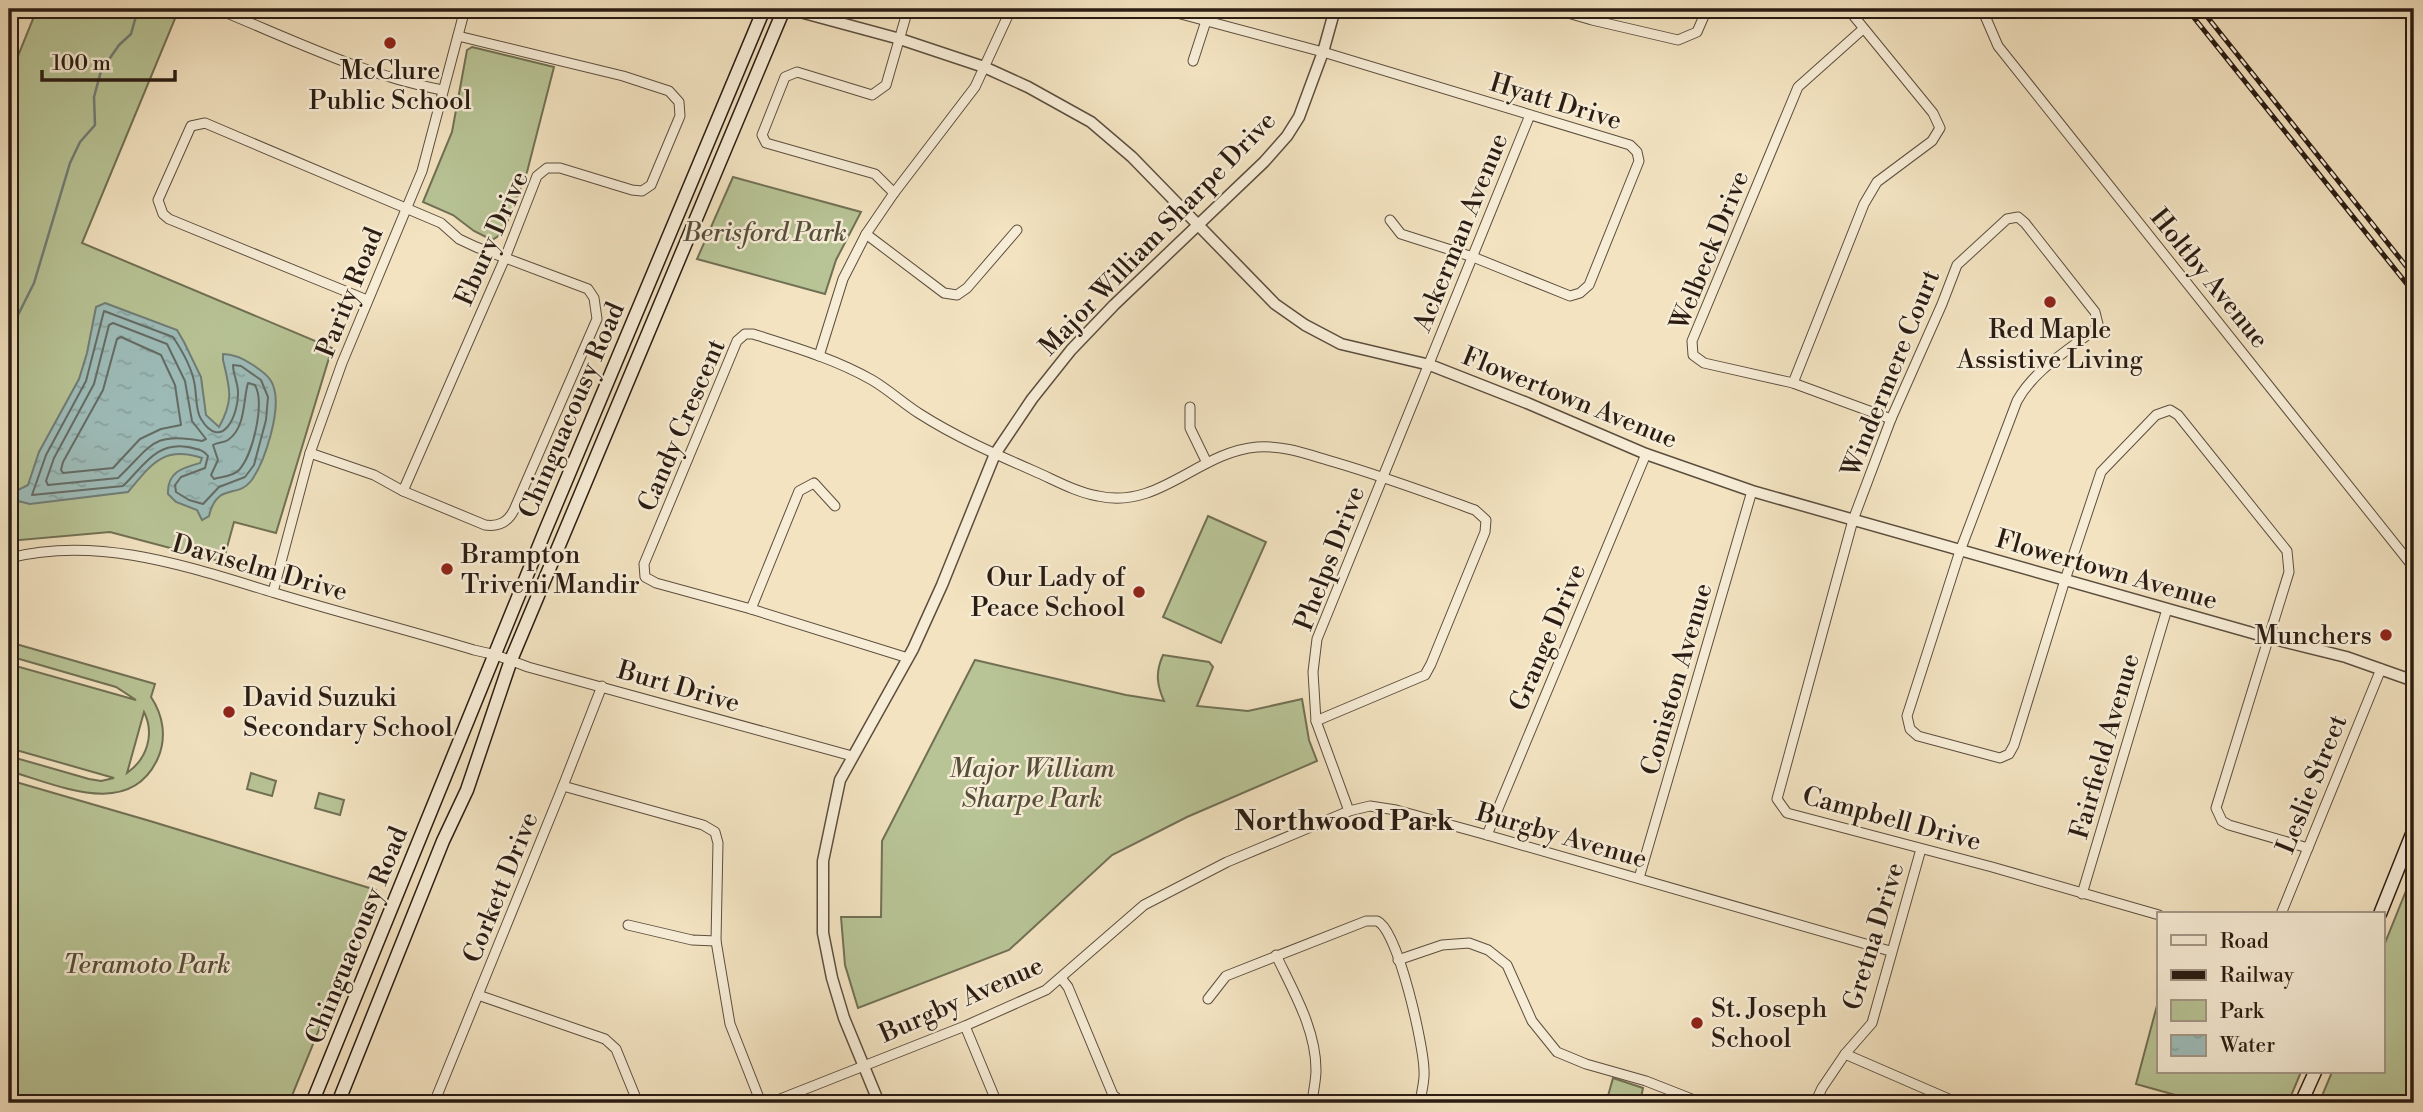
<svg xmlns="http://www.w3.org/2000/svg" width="2423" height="1112" viewBox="0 0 2423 1112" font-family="'Libre Bodoni',serif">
  <defs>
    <pattern id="water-ripples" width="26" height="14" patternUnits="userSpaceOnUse" patternTransform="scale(1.75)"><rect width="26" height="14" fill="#9ebdba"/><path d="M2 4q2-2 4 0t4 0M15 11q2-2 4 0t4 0" fill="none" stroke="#88a29f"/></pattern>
  </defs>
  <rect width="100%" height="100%" fill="#f3e3c1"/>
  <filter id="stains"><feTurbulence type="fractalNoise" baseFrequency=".00286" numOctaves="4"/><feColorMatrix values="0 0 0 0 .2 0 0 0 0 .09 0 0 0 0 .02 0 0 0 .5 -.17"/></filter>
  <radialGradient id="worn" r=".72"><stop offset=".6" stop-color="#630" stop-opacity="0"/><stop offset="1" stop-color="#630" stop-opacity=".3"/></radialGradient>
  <g fill="#b8c496" stroke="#717054" stroke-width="2" fill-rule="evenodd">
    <path d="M37,9h142l-97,234 250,105 -56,185 -42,-11 -11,40 -113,-30 -101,9v-463z"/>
    <path d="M472,47l82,20 -27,105 -24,61 -11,7 -18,-9 -21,-16 -30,-13 29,-70 15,-82z"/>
    <path d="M733,177l128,35 -25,48 -11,34 -128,-35z"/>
    <path d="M1208,516l58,26 -45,101 -58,-26z"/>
    <path d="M9,642l146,42 -4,13c12,18 16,40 7,61 -28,63 -102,26 -149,13v-15l80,23 12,2 13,-3 -105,-30v-84l127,36 -20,-13 -107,-31zM144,712c11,22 3,47 -17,61z"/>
    <path d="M1163,655l46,7 4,5 -16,39 51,5 54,-12 7,41 8,21 -130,56 -75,38 -103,95 -151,58 -13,-43 -4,-48h40l1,-76 93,-181 151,35 38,6c-7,-16 -9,-28 -1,-46z"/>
    <path d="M251,773l25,8 -4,15 -25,-7z"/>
    <path d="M9,780l141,41 226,69 -87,213h-280z"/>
    <path d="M319,793l25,7 -4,15 -25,-7z"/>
    <path d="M2414,871v232h-95l13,-31h51v-124z"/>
    <path d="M2159,998v74h142l-13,31h-84l-68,-19z"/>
    <path d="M1613,1078l30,10 -3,15h-34z"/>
  </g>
  <path fill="url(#water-ripples)" stroke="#707d77" stroke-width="2" d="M105,303l72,27 7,12 17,35 5,38 13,12c15,-27 11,-38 4,-67v-6c12,0 21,5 30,11 10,7 18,12 21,23 7,23 -9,74 -23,93 -14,18 -34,1 -42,35l-7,4 -5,-10 -21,-8 -8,-8c-1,-22 14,-26 32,-31l2,-5c-39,-13 -51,7 -74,34l-98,12 -12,-3 -6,-8 16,-8 11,-33 40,-73 8,-26 9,-46z"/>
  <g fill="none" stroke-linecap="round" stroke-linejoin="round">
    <g stroke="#646c66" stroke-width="2">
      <path d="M104,311l69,26c8,12 18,30 21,44 3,12 1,29 7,38 21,34 38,-5 37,-27 0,-9 -5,-18 -5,-27l8,1 20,14 7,17 -2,23 -12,45 -9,12 -26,10 -16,17 -14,-4 -13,-8 -1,-7 6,-8 24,-9 3,-12c-5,-7 -12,-7 -20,-9 -32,-6 -45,20 -65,39l-91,9 14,-40 40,-74z"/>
      <path d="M113,323l54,21 18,37 7,40 14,18 -4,2c-51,-10 -51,6 -84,37l-70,7 -2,-4 8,-23 40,-74 15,-59z"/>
      <path d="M121,337l40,18 14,30 6,40 -20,4 -21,10 -27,29 -50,5 -2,-3 2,-8 40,-72 14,-51z"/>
      <path d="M248,383l7,2c10,18 -2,70 -16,85 -5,6 -18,7 -25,9l-3,-4 7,-15 -5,-15c5,-3 11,-2 15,-5 18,-12 15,-41 20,-57z"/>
    </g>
    <path stroke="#707d77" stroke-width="2.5" d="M9,333l25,-50 36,-120 10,-21 15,-17 -1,-28 7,-26 18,-26 12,-11 7,-25"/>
    <g stroke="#5c4e3e" stroke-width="11">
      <g id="minor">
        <path d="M217,9c74,30 146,66 225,81"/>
        <path d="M1162,9l161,43 307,93 7,7 2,9 -50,124 -9,8 -10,3 -97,-39 -72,-23 -11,-14"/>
        <path d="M1554,9l38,11 86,20 19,-8 10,-23"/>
        <path d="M1982,9l16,37 416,522"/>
        <path d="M1863,29l-65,58 -106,254 1,14 11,8 89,20 98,36"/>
        <path d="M1193,61l13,-40"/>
        <path d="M894,193l-19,-19 -109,-31 -4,-8 23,-58 12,-5 75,23 14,-10 22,-76"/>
        <path d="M866,234l78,59 13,2 10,-7 50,-58"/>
        <path d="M819,356l24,-77 23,-45 28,-41 81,-106 36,-78"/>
        <path d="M1793,383l71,-179 13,-22 55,-41 8,-13 -7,-15 -85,-104"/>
        <path d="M1190,407v21l17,35"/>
        <path d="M310,453l64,22 29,16 82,34c14,2 23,-3 29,-15l83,-191 -3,-21 -6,-9 -112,-42 -17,-8 -18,-16 -236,-100 -14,3 -33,74 5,14 6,5 198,81"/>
        <path d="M403,491l102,-233 32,-82 10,-8h13l72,22 10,1 9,-6 29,-69 -1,-14 -10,-11 -46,-15 -165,-40"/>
        <path d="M9,558c90,-23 180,9 266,35 66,20 133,37 199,57l22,5 32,12 324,89"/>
        <path d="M273,592l37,-139 32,-90 80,-192 43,-162"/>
        <path d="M751,609l48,-118 15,-8 21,23"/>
        <path d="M908,658l-157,-49 -95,-26 -11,-6 -1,-13 93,-223 8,-7h8c41,13 82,25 119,46 17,10 32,24 48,34 36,23 75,40 114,57 21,9 41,21 64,25 61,14 100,-44 159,-49 27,-2 52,8 77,15 48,14 94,31 141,48l11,10 -1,12 -54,132 -6,11 -109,46"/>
        <path d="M563,786l140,39 12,7 3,11 -2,98 14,83 31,79"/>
        <path d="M1349,811l-33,-90 -3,-49 4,-33 213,-524"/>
        <path d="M1487,835l159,-381"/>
        <path d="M1639,878l113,-387"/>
        <path d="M2082,894l85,-285"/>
        <path d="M2281,914l100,-245"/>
        <path d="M2159,915l-167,-48 -205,-54 -10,-14 76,-279 38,-101 51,-115 15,-39 50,-46 11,-2 7,6 70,89 3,12 -4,6c-28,22 -60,40 -77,71l-57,150 -53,165 3,13 8,7 82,22 9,-4 5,-9 51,-165 36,-108 55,-57 14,-5 8,5 109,136 2,21 -73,236 6,13 7,4 79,23"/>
        <path d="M628,925l64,15 24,1"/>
        <path d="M1276,955c17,36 40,74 40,115 0,11 -3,22 -4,33"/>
        <path d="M1398,960l44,-15 27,-2 19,7 19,15 25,56 25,31 29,12 60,17 56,22"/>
        <path d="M1061,978l7,9 45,108 10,8"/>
        <path d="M478,995l127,44 11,10 22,54"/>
        <path d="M1208,999l18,-23 140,-55c1,0 10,0 11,0 21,8 47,126 47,150 1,10 -3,22 -4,32"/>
        <path d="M965,1026l32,77"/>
        <path d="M1845,1054l113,49"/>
        <path d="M436,1099l14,4"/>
        <path d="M434,1103l129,-317 39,-100"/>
        <path d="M770,1103l195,-77 81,-36 98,-85 83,-43 122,-51 21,-5 26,4 91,25 403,116"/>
        <path d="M1815,1103l7,-15 23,-34 27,-31 49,-174"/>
      </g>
    </g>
    <g stroke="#5c4e3e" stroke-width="13">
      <g id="tertiary">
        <path d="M789,9l111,30 84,28 44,20 63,35 41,35 143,147 30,21 36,19 89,21 97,38 119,51 106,37 518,147 76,19 68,24"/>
        <path d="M879,1103l-35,-85 -12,-40 -9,-45v-72l17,-81 73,-131 29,-64 53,-131 37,-55 39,-49 43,-45 150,-143 23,-26 12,-19 24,-65 12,-43"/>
      </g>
    </g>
    <g stroke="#2a1c13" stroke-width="15">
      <g id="secondary">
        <path d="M2380,914l34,-85"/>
        <path d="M312,1103l233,-572 219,-522"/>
        <path d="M338,1103l105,-262 24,-51 44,-130 273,-651"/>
        <path d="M2301,1103l14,-31"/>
      </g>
    </g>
    <use href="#minor" stroke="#f7edd7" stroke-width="9"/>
    <use href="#tertiary" stroke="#f7edd7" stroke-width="10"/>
    <use href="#secondary" stroke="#f7edd7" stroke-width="12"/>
    <g stroke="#2a1c13" stroke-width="5">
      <g id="rail">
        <path d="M2187,9l227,284"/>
        <path d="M2201,9l213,267"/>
      </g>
    </g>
    <use href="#rail" stroke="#f7edd7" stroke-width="2.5" stroke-dasharray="8" stroke-linecap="butt"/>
  </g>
  <g fill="#8f2418" stroke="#f7edd7" stroke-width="2.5">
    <circle cx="390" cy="43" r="7"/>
    <circle cx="2050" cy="302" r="7"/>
    <circle cx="447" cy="569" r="7"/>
    <circle cx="1139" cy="592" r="7"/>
    <circle cx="2386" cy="635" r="7"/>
    <circle cx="229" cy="712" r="7"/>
    <circle cx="1697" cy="1023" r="7"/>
  </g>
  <g text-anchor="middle" stroke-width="5" stroke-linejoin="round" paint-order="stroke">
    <g font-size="26" fill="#2a1c13" stroke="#f7edd7" text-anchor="start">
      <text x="390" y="79" text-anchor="middle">McClure<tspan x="390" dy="30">Public School</tspan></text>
      <text x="2050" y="338" text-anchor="middle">Red Maple<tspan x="2050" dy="30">Assistive Living</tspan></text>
      <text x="461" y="563">Brampton<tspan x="461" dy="30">Triveni Mandir</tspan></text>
      <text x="1125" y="586" text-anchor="end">Our Lady of<tspan x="1125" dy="30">Peace School</tspan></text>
      <text x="2372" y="644" text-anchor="end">Munchers</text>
      <text x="243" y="706">David Suzuki<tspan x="243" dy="30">Secondary School</tspan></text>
      <text x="1711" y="1017">St. Joseph<tspan x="1711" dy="30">School</tspan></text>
    </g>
    <g font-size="26" fill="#2a1c13" stroke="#f7edd7">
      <text transform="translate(1556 101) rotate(17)" y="9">Hyatt Drive</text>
      <text transform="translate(1460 232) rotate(-68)" y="9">Ackerman Avenue</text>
      <text transform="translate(1157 233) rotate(-46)" y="9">Major William Sharpe Drive</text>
      <text transform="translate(491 238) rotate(-66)" y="9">Ebury Drive</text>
      <text transform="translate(1709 250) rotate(-68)" y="9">Welbeck Drive</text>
      <text transform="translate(2210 278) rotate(51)" y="9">Holtby Avenue</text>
      <text transform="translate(349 292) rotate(-68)" y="9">Parity Road</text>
      <text transform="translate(1890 373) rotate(-68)" y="9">Windermere Court</text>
      <text transform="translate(1570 397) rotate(22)" y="9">Flowertown Avenue</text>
      <text transform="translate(571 410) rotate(-67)" y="9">Chinguacousy Road</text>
      <text transform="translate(681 425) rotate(-67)" y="9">Candy Crescent</text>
      <text transform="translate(1329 558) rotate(-69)" y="9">Phelps Drive</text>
      <text transform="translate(260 567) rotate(16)" y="9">Daviselm Drive</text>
      <text transform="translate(2107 569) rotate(16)" y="9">Flowertown Avenue</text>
      <text transform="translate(1547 637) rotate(-67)" y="9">Grange Drive</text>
      <text transform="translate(1676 679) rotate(-74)" y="9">Coniston Avenue</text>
      <text transform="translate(679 686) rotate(16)" y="9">Burt Drive</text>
      <text transform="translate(2104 746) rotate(-74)" y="9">Fairfield Avenue</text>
      <text transform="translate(2311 784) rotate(-68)" y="9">Leslie Street</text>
      <text transform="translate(1892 818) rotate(15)" y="9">Campbell Drive</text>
      <text transform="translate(1562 835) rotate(16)" y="9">Burgby Avenue</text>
      <text transform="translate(500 887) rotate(-68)" y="9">Corkett Drive</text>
      <text transform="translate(356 935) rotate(-68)" y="9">Chinguacousy Road</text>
      <text transform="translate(1873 936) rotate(-73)" y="9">Gretna Drive</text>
      <text transform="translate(961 999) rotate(-24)" y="9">Burgby Avenue</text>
    </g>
    <g font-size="26" font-style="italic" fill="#554e3a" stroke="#f7edd7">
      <text x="765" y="241">Berisford Park</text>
      <text x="1032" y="777">Major William<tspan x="1032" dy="30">Sharpe Park</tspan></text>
      <text x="147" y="973">Teramoto Park</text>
    </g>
    <g font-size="28" font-weight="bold" fill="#2a1c13" stroke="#f7edd7">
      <text x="1344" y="830">Northwood Park</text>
    </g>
  </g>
  <rect width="2423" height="1112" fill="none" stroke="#f3e3c1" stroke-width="35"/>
  <rect x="10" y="10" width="2402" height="1091" fill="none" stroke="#2a1c13" stroke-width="3.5"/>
  <rect x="18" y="18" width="2388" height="1077" fill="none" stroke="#2a1c13" stroke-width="2"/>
  <rect x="2157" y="912" width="228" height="161" fill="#f7edd7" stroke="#a59989" stroke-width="2"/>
  <rect x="2171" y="935" width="35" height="10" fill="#f7edd7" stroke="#a59989" stroke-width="2"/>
  <text x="2220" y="948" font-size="21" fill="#2a1c13">Road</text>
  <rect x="2171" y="970" width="35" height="10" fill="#2a1c13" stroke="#a59989" stroke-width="2"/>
  <text x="2220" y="982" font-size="21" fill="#2a1c13">Railway</text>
  <rect x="2171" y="1000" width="35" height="21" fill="#b8c496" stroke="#a59989" stroke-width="2"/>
  <text x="2220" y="1018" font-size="21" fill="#2a1c13">Park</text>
  <rect x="2171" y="1035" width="35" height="21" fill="url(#water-ripples)" stroke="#a59989" stroke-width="2"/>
  <text x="2220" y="1052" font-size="21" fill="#2a1c13">Water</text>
  <path d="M42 70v10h133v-10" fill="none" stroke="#2a1c13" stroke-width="3.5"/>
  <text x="52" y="70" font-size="21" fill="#2a1c13" stroke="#f7edd7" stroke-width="5" paint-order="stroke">100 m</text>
  <rect width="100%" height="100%" filter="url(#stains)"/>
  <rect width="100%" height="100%" fill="url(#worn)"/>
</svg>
